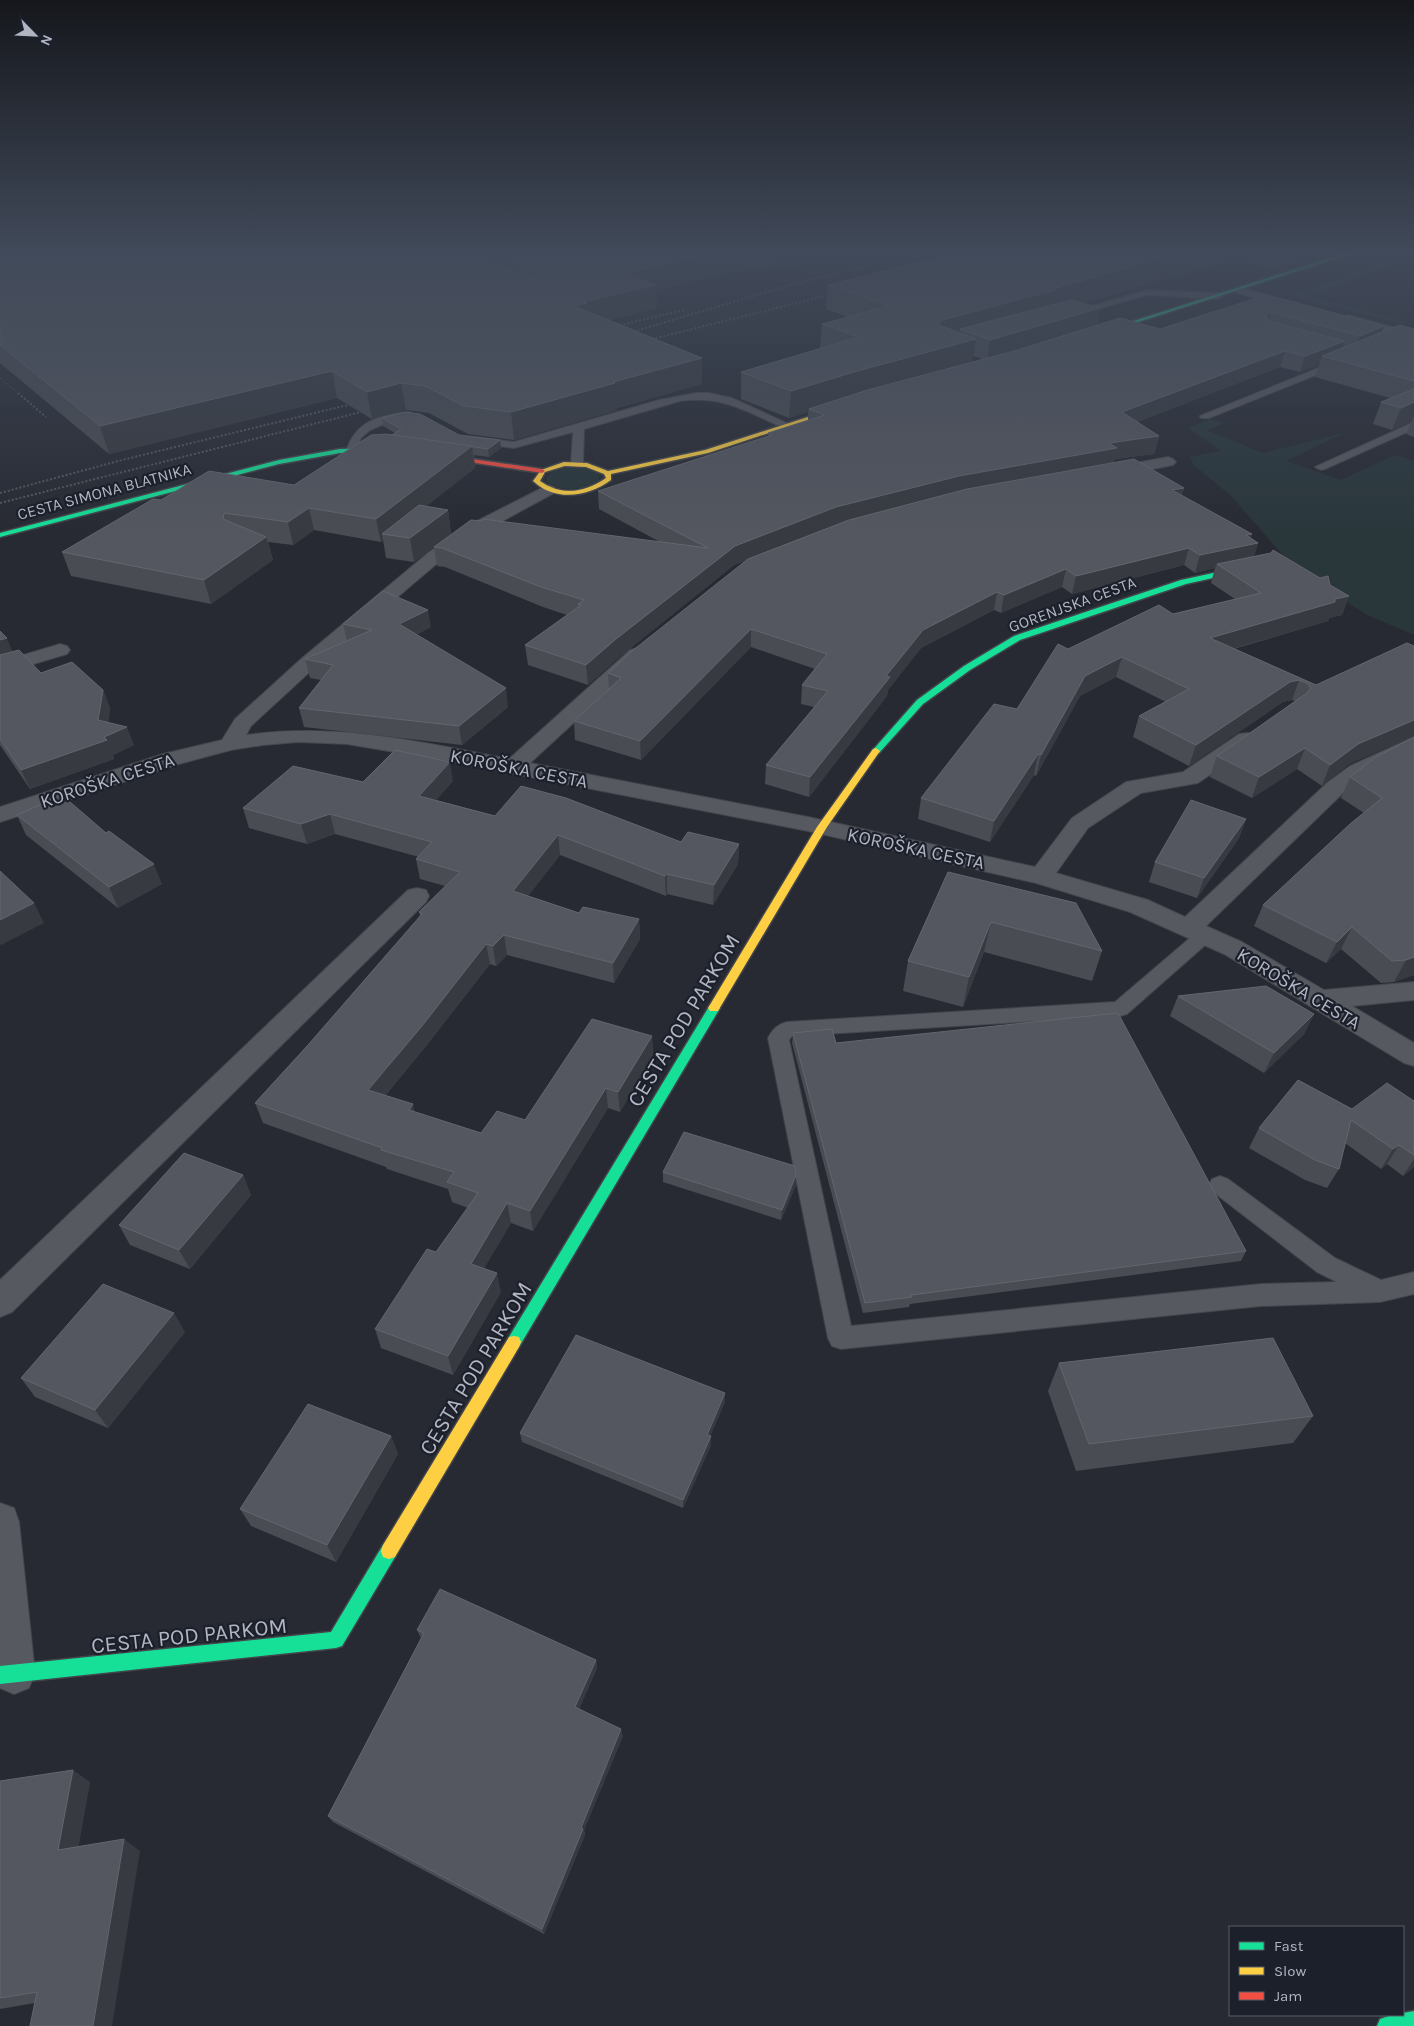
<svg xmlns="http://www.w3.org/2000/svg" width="1414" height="2026" viewBox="0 0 1414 2026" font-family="Karla,sans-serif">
  <rect width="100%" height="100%" fill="#272a32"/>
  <g fill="#29363a">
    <path d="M1193,253h99l20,6 -35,11z"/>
    <path d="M1405,254l8,2 -104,40 105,28 -17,-1 -105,-27z"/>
    <path d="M1210,419l15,4 -18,7 56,23 81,-20 -58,28 55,19 54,-25 19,6v174l-47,-20 -71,-45 -65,-74 -37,-31 -5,-8 32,-6 -33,-23z"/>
    <path d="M578,467l18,4 4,4 -1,5c-14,11 -36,12 -52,2l-1,-4c7,-10 20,-10 32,-11z"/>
  </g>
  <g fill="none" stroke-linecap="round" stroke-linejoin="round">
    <g stroke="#43454b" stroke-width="2">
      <g id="lane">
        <path d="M1147,290l72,3 4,3 -4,3 -72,-4 -78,22 -4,-3z"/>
        <path d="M1343,358l3,1v4l-137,55h-8l-1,-2z"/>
        <path d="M696,393h13l23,5 61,28 -5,3 -4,-1c-37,-16 -61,-33 -104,-27l-96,28 -1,35 -6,3 -6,-3 2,-32 -59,16 -40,-5 -5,-3 5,-3 40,5 145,-42z"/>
        <path d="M408,412l4,1 1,2 -1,2 -21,4 -21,9 -9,8 -6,15 -4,1 -5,-3c10,-30 33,-36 62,-39z"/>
        <path d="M1414,422v7l-89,40 -4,1 -6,-3z"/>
        <path d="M1204,930l7,2 2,4 -2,4 -84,74 -7,2 -328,20 -3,4 62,286 410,-42 76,-2 -20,-10 -105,-81 -3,-6 3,-6 8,-3 8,3 107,79 46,22 33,-8v22l-34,8 -119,4 -420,43 -9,-3 -4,-8 -60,-300c4,-8 10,-14 19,-16l328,-20 82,-70z"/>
      </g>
    </g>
    <g stroke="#43454b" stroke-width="2">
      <g id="street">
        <path d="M1238,287l63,17 2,2 -6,4 -63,-18 -2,-2z"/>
        <path d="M1348,315l66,18v8l-70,-19 -2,-3z"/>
        <path d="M1168,457l5,2 3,3 -3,3 -64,13 -5,-2 -3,-3 3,-3 5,-2z"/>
        <path d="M548,485l6,2 2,3 -2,3 -81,44 -33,24 -125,106 -64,59 -5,9c88,-13 176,7 263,24l121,-109 7,-2 7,2 3,4 -3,4 -114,105 278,54 227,50 37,-49 54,-36 57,-10 56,-38 8,-1 8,1 3,5 -3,5 -57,39 -57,10 -53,35 -32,45 92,27 37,17 142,-134 23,-17 64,-29v14l-48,25 -23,17 -137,133 36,16 82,48 90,-8v18l-62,6 62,37v23l-10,-3 -180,-109 -94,-42 -94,-29 -228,-52 -360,-70 -101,-17 -49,-2 -35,3 -32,5 -52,14 -179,58v-15l163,-53 59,-14 13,-21 66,-60 127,-106 33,-24z"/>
        <path d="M60,644l7,2 3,4 -3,4 -67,20v-12z"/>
        <path d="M417,888l9,2 3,6 -3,6 -414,410 -12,5v-37l408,-390z"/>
        <path d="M0,1503l14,5 5,14 16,151 -6,15 -15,6 -14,-6z"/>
      </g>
    </g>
    <g stroke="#43454b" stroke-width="3">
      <g id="fast">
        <path d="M1346,253h7l-252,81 -5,-1z"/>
        <path d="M383,448l3,2 -1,1 -45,2 -61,11 -279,73v-4l279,-73 61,-11z"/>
        <path d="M1250,565l4,2 -1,2 -67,15 -166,56 -50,30 -47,34 -44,49 -3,1 -4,-3 45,-51 47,-34 50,-30 167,-56z"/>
        <path d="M714,1004l6,4 -201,339 -5,1 -5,-1 -2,-5 2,-5 201,-332z"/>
        <path d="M389,1543l6,2 2,6 -2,6 -53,89 -6,2 -336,36v-18l331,-34 52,-87z"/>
        <path d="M1414,2011v15h-37l3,-7 12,-4h11v-2z"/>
      </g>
    </g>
    <g stroke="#43454b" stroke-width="3">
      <g id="slow">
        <path d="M842,406l5,1 -139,46 -97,21v6c-23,17 -56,22 -78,1l8,-11 23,-8 23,1 21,8 97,-21zM565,466l21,1 18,7 2,4c-22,15 -45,18 -66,3l5,-9z"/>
        <path d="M876,748l4,3 -53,76 -109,184h-8l-2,-3 109,-181 56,-78z"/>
        <path d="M514,1336l5,1 2,5 -2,5 -124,210 -6,2 -6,-2 -2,-6 2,-6 126,-208z"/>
      </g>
    </g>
    <g stroke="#43454b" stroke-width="3">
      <path id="jam" d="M438,454l104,15 3,2 -3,2 -106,-16 -1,-1z"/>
    </g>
    <g stroke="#56585e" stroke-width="1" stroke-dasharray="2 2" stroke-linecap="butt">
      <path d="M1375,256l9,-3"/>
      <path d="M1374,261l21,-8"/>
      <path d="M0,378l19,16"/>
    </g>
    <path stroke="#56585e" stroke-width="2" stroke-dasharray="2 2" stroke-linecap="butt" d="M18,393l28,24"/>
    <use href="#lane" fill="#575960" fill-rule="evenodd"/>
    <use href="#street" fill="#575960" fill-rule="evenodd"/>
    <use href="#fast" fill="#16e098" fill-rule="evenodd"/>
    <use href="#slow" fill="#ffcf43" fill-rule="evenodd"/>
    <use href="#jam" fill="#f24e42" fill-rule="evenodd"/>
    <g stroke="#56585e" stroke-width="2" stroke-dasharray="2 2" stroke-linecap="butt">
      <path d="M737,268l87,-6 66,-9"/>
      <path d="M608,328l76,-18"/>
      <path d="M622,335l165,-49 131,-33"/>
      <path d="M640,342l201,-50"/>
      <path d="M0,493l122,-33 238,-58"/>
      <path d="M0,503l373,-94"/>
    </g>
  </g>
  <g fill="#494c52" fill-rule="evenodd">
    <path d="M0,253h813l-157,37 1,18 -48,12 93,38v26l-85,24v2l-103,30 -46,-6 -39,-21 -23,-3 -34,9 -35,-21 -228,56 -109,-91z"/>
    <path d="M956,253h298l-171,50 17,5 -3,17 63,4 106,-34 116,37 32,-3v108l-8,-3 6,-13 -20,9 -19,-6 8,-22 9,-4 -75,-21 4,-12 -19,7 -20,-5 -143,55 22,14 -5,18 -39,5 -1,3 70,26 -2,7 70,39 -1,4 7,5 -4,13 76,29 19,11 -7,19 -13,3 -1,3 -94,28 82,36 98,-39v90l-65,28 -27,22 -25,-17 -45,29 -42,-21 7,-21 78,-55 -3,-1 -9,2 -94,64 -56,-29 6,-21 27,-14 -50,-25 -36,19 -44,80 -2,-1 -44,67 -72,-23 3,-21 96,-89 51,-60 105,-35 62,-15 -24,-16 4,-15 -20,5 -11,-8 -112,29 -10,-7 -61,26 -7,-3 -73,38 -33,42 -1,6 -78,101 -44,-13 1,-19 48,-58 -13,-3 1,-19 13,-16 -64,-22 -110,113 -66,-20 -1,-19 35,-32 -1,-16 139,-113 -13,5 -117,94 -29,26 -60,-20 -3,-20 42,-30 -24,-8 -98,-40 -8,-1 -3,-19 226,-5 -61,-33 -1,-18 170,-55v-3l40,-12v-9l-19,6 -48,-19v-27l79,-23 2,-25 26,-7 -22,-8 2,-24zM973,356l10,3 -11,3z"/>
    <path d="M382,418l77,17 42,13 -12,9 -15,-2 1,13 -49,38 22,4 3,24 -37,28 -28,-4 -3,-18 -2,2 -67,-12 -21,15 -25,-3 5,18 -62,44 -140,-28 -9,-24 99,-52 133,-15 101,-52 -12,-7z"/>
    <path d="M343,624l88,3 -15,8 92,72 -46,38 -158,-18 -5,-19 22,-28 -11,-2 -5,-19 42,-18z"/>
    <path d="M0,631l13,21 28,21 62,17 7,18 -2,14 26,23 -21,10 1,4 -84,30 -30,-44z"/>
    <path d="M1414,737v238l-20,7 -13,1 -40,-34 -15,14 -72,-37 9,-21 101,-92 -23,-15 9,-21z"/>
    <path d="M453,781l-17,19 59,16 186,26 58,2 -1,20 -25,41 -46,-11 -1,2 -106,-41 -32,41 51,17 60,6 1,20 -26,44 -107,-28 -11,11 -6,-2 -64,82 -41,50 30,16 66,21 44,-13 127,-84 1,20 -33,56 -12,-4 -75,123 -22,-8 -27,45 17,24 -48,83 -72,-27 -6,-19 61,-77 32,-44 -16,-6 -4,-13 -61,-20 -1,-2 -123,-44 -8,-20 53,-58 112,-129 -1,-4 26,-26 -25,-7 -4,-20 3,-2 -84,-23 -28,10 -58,-16 -6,-20 120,-26z"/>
    <path d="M17,815l145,69 -44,24 -92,-73z"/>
    <path d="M1246,819l-7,19 -42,60 -48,-16 6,-20z"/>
    <path d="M948,872l154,79 -10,30 -108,-29 -21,55 -60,-16 5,-30z"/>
    <path d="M1178,996l136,18 -10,20 -40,39 -94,-57z"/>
    <path d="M793,1033l43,10 410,208 -5,10 -331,43 -1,3 -46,6 -71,-270z"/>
    <path d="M1414,1101v66l-11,9 -16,-12 -6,5 -36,-26 -6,26 -12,19 -22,-8 -56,-32 10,-20 93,-19z"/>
    <path d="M663,1172l133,13 -15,35 -118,-38z"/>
    <path d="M243,1175l8,20 -61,74 -60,-24 -11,-20z"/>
    <path d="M185,1332l-77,96 -73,-31 -14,-19z"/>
    <path d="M1059,1363l254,53 -20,27 -217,28 -28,-80z"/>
    <path d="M725,1402l-15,34 1,9 -28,63 -161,-66 -2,-9z"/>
    <path d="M391,1436l7,18 -62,108 -85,-36 -11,-17z"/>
    <path d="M417,1630l179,30 1,8 -18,41 44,27 -39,94 1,5 -41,99 -211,-112 -5,-6 93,-178z"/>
    <path d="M0,1781l90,1 -12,65 62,4 -105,152 -35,6z"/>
  </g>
  <g fill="#373a40">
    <path d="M715,253h98l-157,37 1,18 -69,17 -14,-19 8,-4 43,-29z"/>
    <path d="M1181,253h73l-203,59 -91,17 -2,11 -20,5v-21l4,-4z"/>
    <path d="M1100,308l-4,19 -109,34 3,-21z"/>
    <path d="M1270,312l-4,16v-12z"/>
    <path d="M1384,326l-5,16 -24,9 5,-15z"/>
    <path d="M976,339l-4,26 -163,44 -1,3 -19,6 2,-27 63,-19z"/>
    <path d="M1345,341l-5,15h-18l-3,9 -19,7 5,-16z"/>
    <path d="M1285,351l-5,16 -162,62 4,-17z"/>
    <path d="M702,358v26l-85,24v2l-103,30 -3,-28 102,-30z"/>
    <path d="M332,371l5,27 -228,56 -9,-28z"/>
    <path d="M401,383l5,27 -34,9 -5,-27z"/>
    <path d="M1414,402v13l-2,6 -20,9 9,-22z"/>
    <path d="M1159,436l-5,18 -39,5 -2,6 -278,60 -101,40 -117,94 -29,26 -2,-20 30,-26 119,-93 101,-39 123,-31 150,-33z"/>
    <path d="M500,440l1,8 -12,9 -1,-8z"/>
    <path d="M472,446l3,22 -85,67 -8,-1 1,6 -2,2 -5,-23z"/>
    <path d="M1184,488l-5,16 -7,-14z"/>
    <path d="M309,508l5,22 -21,15 -5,-23z"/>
    <path d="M448,510l3,24 -37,28 -4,-24z"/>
    <path d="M1252,534l-3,11 9,-2 -5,17 -36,4 -2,4 -20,5 5,-18 46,-20z"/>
    <path d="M266,537l7,23 -62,44 -7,-24z"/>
    <path d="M1189,548l-5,17 -112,29 4,-18z"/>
    <path d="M1066,569l-4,18 -61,26 3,-18z"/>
    <path d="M997,592l-3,18 -73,38 -33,42 -1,6 -78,101 1,-20 76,-101 37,-46z"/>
    <path d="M1349,596l-7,19 -13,3 -1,3 -124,36 6,-19 125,-39z"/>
    <path d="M428,610l3,17 -29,15 -3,-18z"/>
    <path d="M751,629v18l-110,113 -1,-19z"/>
    <path d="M7,638l7,18 -14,4v-20z"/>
    <path d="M1122,657l-6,20 -36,19 -44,80 5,-21 44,-79z"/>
    <path d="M1299,680l-7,20 -9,2 -94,64 7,-21 94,-63z"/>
    <path d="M506,688l2,19 -46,38 -3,-19z"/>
    <path d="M103,690l7,18 -5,29 22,-10 7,18 -21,10 1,4 -84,30 -9,-19 77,-50z"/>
    <path d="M1414,720v16l-65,28 -27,22 8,-21 28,-21z"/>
    <path d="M1305,748l-8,21 -45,29 7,-21z"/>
    <path d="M1038,754l-4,21 -44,67 4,-21z"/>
    <path d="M450,762l3,19 -30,34 -4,-19z"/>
    <path d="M330,814l5,20 -28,10 -6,-20z"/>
    <path d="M1246,819l-7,19 -42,60 7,-20z"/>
    <path d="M558,835l2,20 -44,56 -3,-20z"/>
    <path d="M739,844l-1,20 -25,41 1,-20z"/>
    <path d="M154,864l8,20 -44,24 -9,-21z"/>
    <path d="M667,874v20l-1,2 -1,-20z"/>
    <path d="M34,903l10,20 -43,22 -1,-1v-24z"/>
    <path d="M639,919l1,20 -26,44 -1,-20z"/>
    <path d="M991,922l-7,30 -21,55 6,-30z"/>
    <path d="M1352,927l-11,22 -15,14 11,-21z"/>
    <path d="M504,935l3,20 -11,11 -3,-20z"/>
    <path d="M486,944l4,20 -64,82 -53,64 -5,-20z"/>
    <path d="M1414,957v18l-20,7 12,-22z"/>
    <path d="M1314,1014l-10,20 -40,39 10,-20z"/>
    <path d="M652,1036l1,20 -33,56 -2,-20z"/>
    <path d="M606,1088l2,20 -75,123 -3,-20z"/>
    <path d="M413,1104l5,20 -9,-14z"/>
    <path d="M1399,1145l-12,19 -6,5 12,-20z"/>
    <path d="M1414,1159v8l-11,9z"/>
    <path d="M243,1175l8,20 -61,74 -11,-19z"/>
    <path d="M796,1175v10l-15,35 1,-10z"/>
    <path d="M507,1203l4,20 -36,60 -4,-19z"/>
    <path d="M497,1273l4,19 -48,83 -5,-19z"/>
    <path d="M174,1313l11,19 -77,96 -13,-18z"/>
    <path d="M725,1393v9l-18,42v-9z"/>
    <path d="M391,1436l7,18 -62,108 -9,-17z"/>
    <path d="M711,1436v9l-28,63v-8z"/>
    <path d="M596,1660l1,8 -20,46 -2,-7z"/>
    <path d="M621,1729l2,7 -39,94 1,5 -41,99 -2,-5 39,-101z"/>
    <path d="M73,1770l17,12 -14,79 -18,-11z"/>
    <path d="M124,1839l16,12 -28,175h-19z"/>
  </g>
  <g fill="#54575f" stroke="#63666e">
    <path d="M0,253h470l61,25 9,-2 1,-2 -50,-21h224l-90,20 31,12 -74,17 5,1 -13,3 128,52 -89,24 2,1 -104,29 -47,-6 -39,-20 -24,-3 -34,9 -35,-21 -232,55 -100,-81z"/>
    <path d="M956,253h225l-129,36 3,1 -113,30 -4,4 1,1 37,14 -122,33 -63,19 -50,-19 118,-35 -37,-13 67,-18 -61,-21z"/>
    <path d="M1266,295l118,31 -24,10 -90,-24 -4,4 2,5 77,20 -40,15 -20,-5 -163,61 37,24 -50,7 8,5 -158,28 -123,31 -101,39 -119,93 -30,26 -61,-20 56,-40 -3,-1 6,-4 -43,-13 -99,-39 -8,-1 37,-27 11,1 1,-2 225,29 -110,-57 174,-56 -4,-2 57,-18 -16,-6 55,-18 150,-40 106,-33 40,11z"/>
    <path d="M1071,300l29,8 -110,32 -30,-11z"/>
    <path d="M1400,325l14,4v52l-92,-25z"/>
    <path d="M1414,389v13l-13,6 -20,-6z"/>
    <path d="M405,412l15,2 39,21 41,5 -12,9 -96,-14 9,-6 -19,-11z"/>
    <path d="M386,434l86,12 -96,73 -67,-11 -21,14 -64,-9 -1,6 43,18 -62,43 -142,-28 91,-53 8,1 48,-29 85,14 77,-50z"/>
    <path d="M1134,459l50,29 -12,2 80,44 -6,1 12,8 -58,12 -11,-7 -113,28 -10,-7 -62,26 -7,-3 -74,38 -37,46 4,1 -80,100 -44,-12 62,-74 -26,-6 25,-31 -76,-25 -111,112 -66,-20 47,-43 -13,-5 24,-22 116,-92 101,-39 118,-31z"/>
    <path d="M419,505l29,5 -38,28 -28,-4z"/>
    <path d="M1273,550l47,28 8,-2 2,9 19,11 -14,3v3l-125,36 106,47 91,-42 7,3v74l-56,24 -28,21 -25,-17 -46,29 -42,-21 90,-63 4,-5 -4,-5 -8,-3 -9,2 -94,63 -57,-29 50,-27 -67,-32 -37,19 -44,79 -3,-1 -44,67 -73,-23 73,-94 23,5 41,-65 10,5 91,-44 14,9 88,-21 -44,-29 54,-11z"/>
    <path d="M383,591l45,19 -29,14 107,64 -47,38 -160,-18 34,-43 -28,-6 67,-29 -29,-6z"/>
    <path d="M0,631l7,7 -7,2z"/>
    <path d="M19,650l22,23 31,-11 31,28 -5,30 29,7 -23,10 3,3 -86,30 -21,-31v-84z"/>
    <path d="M1414,737v220l-8,3 -14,1 -40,-34 -15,15 -74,-37 87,-81 32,-26 -32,-21 26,-20z"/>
    <path d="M395,750l55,12 -31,34 76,20 26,-30 45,12 115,44 7,-10 51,12 -25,41 -47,-11 -2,2 -107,-41 -45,56 66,22 4,-6 56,12 -26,44 -109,-28 -11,11 -7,-2 -64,82 -54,64 45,14 -4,6 72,23 16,-22 28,9 67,-101 60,17 -34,56 -12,-4 -76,123 -23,-8 -36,61 26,9 -49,83 -73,-27 52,-80 9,3 42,-59 -31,-11 7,-10 -73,-22 1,-2 -127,-45 53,-58 114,-131 -3,-2 41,-40 -44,-13 16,-17 -102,-28 -29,10 -58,-16 50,-42 70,16z"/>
    <path d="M62,795l44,38 3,-2 45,33 -45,23 -92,-72z"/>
    <path d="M1191,800l55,19 -42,59 -49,-16z"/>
    <path d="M0,871l34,32 -34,17z"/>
    <path d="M948,872l128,31 26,48 -111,-29 -22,55 -61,-16z"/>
    <path d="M1266,986l48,28 -40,39 -96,-57z"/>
    <path d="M1118,1013l128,238 -335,44 1,2 -47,6 -72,-270 39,-4 4,14z"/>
    <path d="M1298,1080l54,29 35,-26 27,18v54l-15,-10 -6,4 -42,-29 -12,49 -24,-9 -56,-32z"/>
    <path d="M684,1132l111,34 1,9 -14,35 -119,-38z"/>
    <path d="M184,1153l59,22 -64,75 -60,-25z"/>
    <path d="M103,1284l71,29 -79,97 -74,-32z"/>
    <path d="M576,1335l149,58 -18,42 4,1 -28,64 -163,-67z"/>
    <path d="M1273,1338l40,78 -224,28 -30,-81z"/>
    <path d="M308,1404l83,32 -64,109 -87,-36z"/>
    <path d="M440,1589l156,71 -21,47 46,22 -40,99 2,1 -41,100 -214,-113 96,-183 -7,-3z"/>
    <path d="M73,1770l-15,80 66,-11 -31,187h-63l7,-34 -37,6v-217z"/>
  </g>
  <linearGradient id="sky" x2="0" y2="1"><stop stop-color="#15171c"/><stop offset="0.47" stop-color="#414a5a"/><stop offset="1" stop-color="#414a5a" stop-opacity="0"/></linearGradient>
  <rect width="1414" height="537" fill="url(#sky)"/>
  <g text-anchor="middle" stroke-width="4.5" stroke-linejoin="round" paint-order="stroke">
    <g font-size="16" fill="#b1b5c3" stroke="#1c202b">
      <text transform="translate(104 491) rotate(-15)" y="6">CESTA SIMONA BLATNIKA</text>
      <text transform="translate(1072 604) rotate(-20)" y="6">GORENJSKA CESTA</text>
    </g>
    <g font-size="19" fill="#b1b5c3" stroke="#1c202b">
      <text transform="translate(519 768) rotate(11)" y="7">KOROŠKA CESTA</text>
      <text transform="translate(107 780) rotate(-18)" y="7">KOROŠKA CESTA</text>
      <text transform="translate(916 848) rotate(12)" y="7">KOROŠKA CESTA</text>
      <text transform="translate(1299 988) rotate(31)" y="7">KOROŠKA CESTA</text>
    </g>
    <g font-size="22" fill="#b1b5c3" stroke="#1c202b">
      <text transform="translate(683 1020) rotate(-59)" y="8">CESTA POD PARKOM</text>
      <text transform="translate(475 1368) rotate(-59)" y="8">CESTA POD PARKOM</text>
      <text transform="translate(189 1635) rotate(-6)" y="8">CESTA POD PARKOM</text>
    </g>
  </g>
  <rect x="1229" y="1926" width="175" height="90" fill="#1c202b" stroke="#585c68"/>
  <rect x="1239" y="1942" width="25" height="8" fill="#16e098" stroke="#585c68"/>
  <text x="1274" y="1951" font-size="15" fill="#b1b5c3">Fast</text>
  <rect x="1239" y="1967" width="25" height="8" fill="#ffcf43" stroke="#585c68"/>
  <text x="1274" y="1976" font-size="15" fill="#b1b5c3">Slow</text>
  <rect x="1239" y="1992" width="25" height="8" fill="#f24e42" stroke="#585c68"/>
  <text x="1274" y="2001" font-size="15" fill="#b1b5c3">Jam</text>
  <g transform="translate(35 35) rotate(114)" stroke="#1c202b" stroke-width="4" paint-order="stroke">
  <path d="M0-4L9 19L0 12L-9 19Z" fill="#b1b5c3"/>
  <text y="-8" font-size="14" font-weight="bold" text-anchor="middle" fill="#b1b5c3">N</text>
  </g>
</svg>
